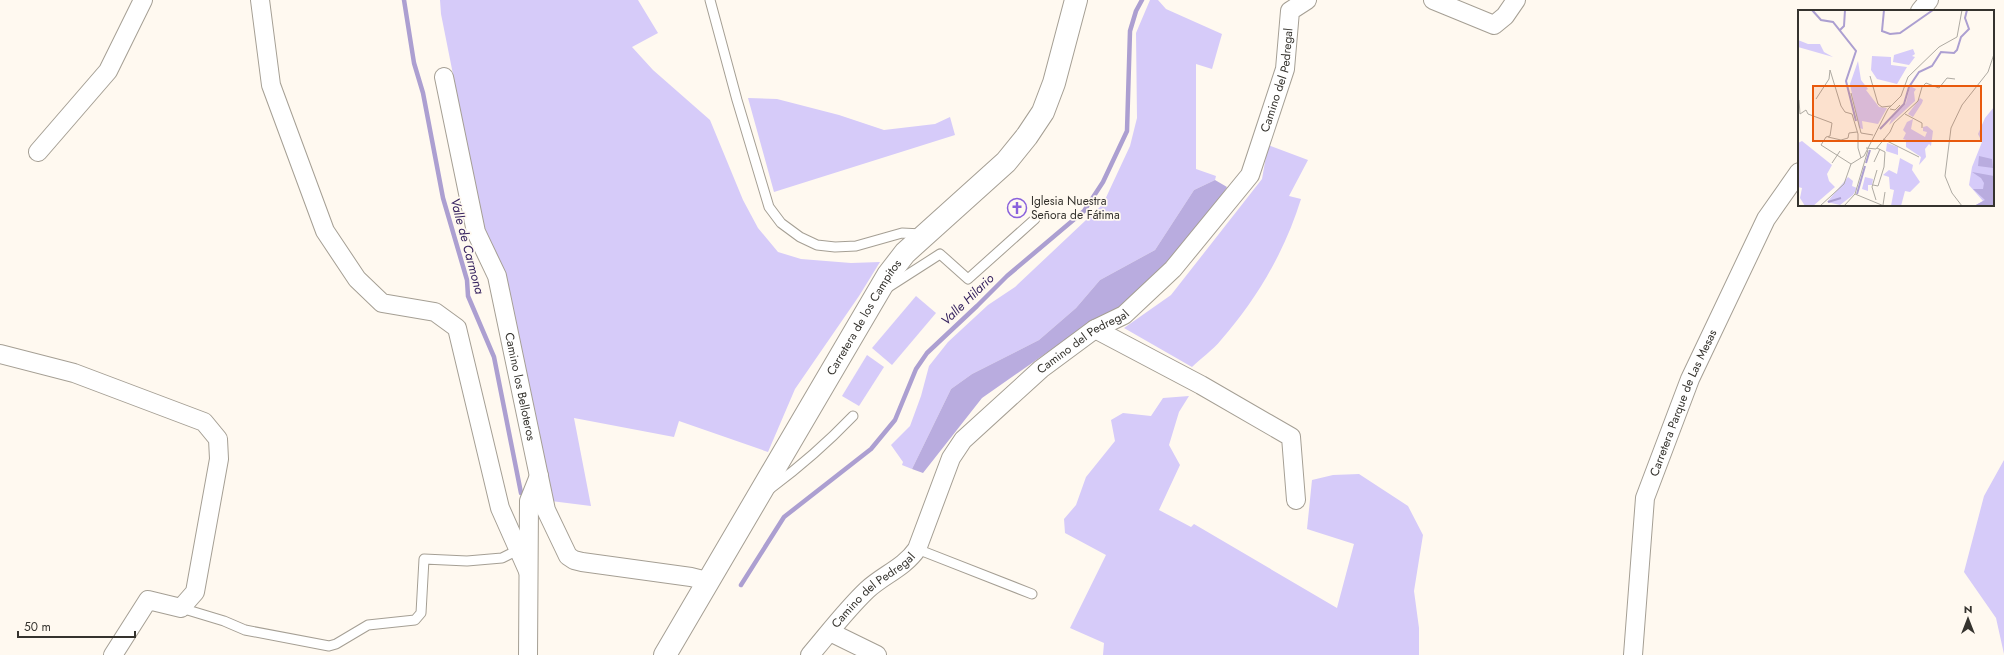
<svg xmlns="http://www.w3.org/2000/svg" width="2004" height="655" viewBox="0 0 2004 655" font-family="Jost,sans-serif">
  <rect width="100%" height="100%" fill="#fff9f0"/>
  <g fill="#d6cbf9">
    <path d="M440,0h198l20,33 -26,14 21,23 57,50 33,80 15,28 20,24 23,7 50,4 29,-1 -21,34 -64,93 -27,63 -89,-31 -5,16 -100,-19 17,88 -40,-5 -16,-90 -29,-134 -23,-52 -42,-211z"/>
    <path d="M1150,0h8l8,9 56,25 -10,35 -16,-5v105l20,7 -1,4 -21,10 -39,60 -55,30 -24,28 -37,32 -67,34 -21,15 -39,80 -10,-4 1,-3 -12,-17 19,-19 11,-30 8,-30 19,-24 40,-37 27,-18 88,-83 27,-58 7,-28 -1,-85z"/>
    <path d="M748,98l29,1 62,16 45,15 51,-6 15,-7 5,18 -181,57z"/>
    <path d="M1268,145l40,15 -19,36 12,3c-16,52 -44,100 -80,141 -8,10 -20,18 -29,27l-68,-39 47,-33 91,-116z"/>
    <path d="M916,296l20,17 -44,52 -20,-17z"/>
    <path d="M867,355l17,12 -25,39 -17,-10z"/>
    <path d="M1189,396l-10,16 -10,33 11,20 -21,45 32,17 3,-3 143,84 17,-64 -47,-15 5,-49 21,-5 26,-1 49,32 15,29 -9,56 5,37v27h-316l1,-12 -34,-15 36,-73 -41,-22 -1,-14 12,-14 10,-28 29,-36 -4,-21 12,-7 28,3 12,-18z"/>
    <path d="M2004,460v194l-8,-36 -32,-46 20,-76z"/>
  </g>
  <path fill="#b9acdf" d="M1215,180l12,7 -12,20 -45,57 -52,46 -36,18 -100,70 -59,75 -11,-4 39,-80 21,-15 67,-34 37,-32 24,-28 55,-30 39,-60z"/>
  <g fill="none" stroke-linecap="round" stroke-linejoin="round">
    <g stroke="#ac9fd1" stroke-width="4.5">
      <path d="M404,0l10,63 9,30 20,105 24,82 1,16 26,61 27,136"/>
      <path d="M741,585l43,-68 87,-68 24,-29 21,-51 11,-16 50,-47 30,-30 77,-65 19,-29 24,-51 3,-100 6,-20 6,-11"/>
    </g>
    <g stroke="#a59f94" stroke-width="11">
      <g id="service">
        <path d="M710,0l27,100 32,107 12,16 19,14 17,8 18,2 21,-1 46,-13 20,1"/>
        <path d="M887,288l53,-34 28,25 67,-60"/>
        <path d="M771,488c30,-22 57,-46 82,-72"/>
        <path d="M917,549l115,45"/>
        <path d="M181,608l43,13 21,9 84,16 7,-2 32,-19 47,-5 6,-7 3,-54 43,2 35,-3 16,-8"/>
      </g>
    </g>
    <g stroke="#a59f94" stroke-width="20">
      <g id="minor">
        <path d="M260,0l11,85 54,146 32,48 25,24 53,9 22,16 43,180 28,63"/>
        <path d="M1433,0l61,25 11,-9 11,-16"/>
        <path d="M1920,11l9,-11"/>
        <path id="s1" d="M444,77l32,155 21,44 49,234 22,46 6,4 8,2 109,15 16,4"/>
        <path d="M38,152l70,-81 35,-71"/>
        <path d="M1095,329l106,56 90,52 5,63"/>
        <path d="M0,354l74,19 130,49 14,17 1,20 -24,133 -14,16 -33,-8 -35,55"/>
        <path d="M830,632l47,23"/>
        <path d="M528,655l1,-154 10,-25"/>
        <path id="s2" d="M810,655c18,-21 36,-45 57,-65 16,-15 37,-22 50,-41l34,-91 12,-18 78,-71 54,-40 29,-14 49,-46 77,-94 35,-106 5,-58 17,-11"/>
        <path id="s3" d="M1633,655l12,-157 45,-119 76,-160 33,-47"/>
      </g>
    </g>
    <g stroke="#a59f94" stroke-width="24">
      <g id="secondary">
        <path id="s4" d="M665,655l223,-380 17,-22 101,-91 21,-26 16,-24 11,-29 22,-83"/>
      </g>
    </g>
    <use href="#service" stroke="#fff" stroke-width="9"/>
    <use href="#minor" stroke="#fff" stroke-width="18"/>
    <use href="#secondary" stroke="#fff" stroke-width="22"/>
  </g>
  <defs>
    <g id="church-ring" transform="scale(1)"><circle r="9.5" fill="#fff9f0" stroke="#8a61dc" stroke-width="1.5"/><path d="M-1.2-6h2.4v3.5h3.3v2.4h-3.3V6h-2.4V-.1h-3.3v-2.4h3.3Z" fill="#8a61dc"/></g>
  </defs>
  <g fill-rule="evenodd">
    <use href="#church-ring" x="1017" y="208"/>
  </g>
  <g text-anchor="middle" stroke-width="3.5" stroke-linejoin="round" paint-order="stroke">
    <g font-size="12" fill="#35332e" stroke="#fff9f0">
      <text dy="4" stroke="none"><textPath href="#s2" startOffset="763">Camino del Pedregal</textPath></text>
      <text dy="4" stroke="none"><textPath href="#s4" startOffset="392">Carretera de los Campitos</textPath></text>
      <text dy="4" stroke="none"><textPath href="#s2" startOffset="426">Camino del Pedregal</textPath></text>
      <text dy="4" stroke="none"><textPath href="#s1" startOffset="320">Camino los Belloteros</textPath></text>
      <text dy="4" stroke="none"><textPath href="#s3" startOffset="260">Carretera Parque de Las Mesas</textPath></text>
      <text dy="4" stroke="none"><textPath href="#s2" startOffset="91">Camino del Pedregal</textPath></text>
    </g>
    <g font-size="12" fill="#35332e" stroke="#fff9f0" text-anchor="start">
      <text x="1031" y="205">Iglesia Nuestra<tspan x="1031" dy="14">Señora de Fátima</tspan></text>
    </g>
    <g font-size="13" font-style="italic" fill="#382460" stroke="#fff9f0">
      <text transform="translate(468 246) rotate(75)" y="5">Valle de Carmona</text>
      <text transform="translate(967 299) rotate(-44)" y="5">Valle Hilario</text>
    </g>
  </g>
  <g transform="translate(1798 10)">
    <rect width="196" height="196" fill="#fff9f0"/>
    <path d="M0,30l10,4h12l4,8 9,5 -35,-10zM115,39l2,5 -3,2 3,1 -6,8 -16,-3 1,-7zM74,46l19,1v8l16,2 -10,17 -20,-5 -6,-9zM60,51l3,19 7,9 -2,1 13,17 8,1 -9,16 -16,-3 1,8 -4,-1 -9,-44zM112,76l6,3 -2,3 1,9 -26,24 4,-10 13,-12zM122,88l3,2 -1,3 -9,14 -5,-3zM196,97v99h-20l9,-5 -14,-16 3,-18 10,-25 -4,-8 7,-16zM115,109l-2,10 14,8 2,-5 -4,-1v-4l4,-1 6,5 -2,15 -2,-2 -4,5 1,8 -7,8 2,-8 -15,-10v-7l-3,-1 3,-6 -3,-3 4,-8zM4,131l30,24 -5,9 2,7 6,6 -22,19h-8l-5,-8 2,-10 -4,-1v-44zM89,133l11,4v8l-12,-4zM102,148l13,7 -1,5 8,12 -10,10 -5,-1 -4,15h-10l3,-16 -4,-1 -1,-12 -6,-2 6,-5 8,4zM50,167l5,4 -1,5 5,2 -4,7 -13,10 -13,-3zM67,167l8,2 -1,6h-4v6l-6,-2z" fill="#d6cbf9"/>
    <path d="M181,146l13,3 1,9 -15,-2zM174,162l22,4v30h-20l11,-6 -12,-11h10l1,-6 -3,-5z" fill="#b9acdf"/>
    <path fill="none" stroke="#ac9fd1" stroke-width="2" d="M14,0l9,10 12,2 23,29 -10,30 10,40M86,0l-2,21 8,3 10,-1 33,-23M41,21l5,-5 1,-16M82,119l24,-25 5,-17 10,-15 13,-6 9,-14 13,1 3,-3 4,-13 8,-8 -4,-11 2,-8M68,153l4,-13M59,184l8,-28M30,192l13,-4"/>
    <path fill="none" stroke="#aeaaa2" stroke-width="1" d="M72,66l8,28 4,3 9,-1M53,83l10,40 12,2M18,89l13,-20 1,-9 11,36 4,6 7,2 6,20M1,90l1,14 6,-4 2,4 24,9 -2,13 -4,1 -5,8 30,19M92,99l5,1 5,-5M107,104l17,9v5M60,124v14l3,10M30,127l13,3 7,-2 1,-5 8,-1M85,129l36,18M68,138l10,1 14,-17 4,-9 24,-22 4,-14 4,-4 13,5 8,-10 8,1M76,152l6,-13M34,153l8,-12M75,175l5,1 6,-19 1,-15 -8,-4M57,184l29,12M78,190l-4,-13 5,-17M85,195l2,-13M22,196l24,-22 7,-20 13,-8 24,-47 13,-13 7,-19 31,-30 18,-10 5,-27M46,196l11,-12 13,-44M164,196l-10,-13 -7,-17 6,-48 11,-23 26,-33 6,-18"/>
    <path fill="#e8590c" fill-opacity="0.15" stroke="#e8590c" stroke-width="2" d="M15,76h168v55h-168z"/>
    <rect width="196" height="196" fill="none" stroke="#35332e" stroke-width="2"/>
  </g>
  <g transform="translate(1968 619)" stroke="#fff9f0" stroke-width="3" paint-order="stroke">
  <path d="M0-3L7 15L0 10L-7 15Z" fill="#35332e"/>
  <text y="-6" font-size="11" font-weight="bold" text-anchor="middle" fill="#35332e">N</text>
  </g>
  <path d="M18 631v6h117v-6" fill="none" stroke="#35332e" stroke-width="2"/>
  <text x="24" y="631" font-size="12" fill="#35332e" stroke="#fff9f0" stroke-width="3" paint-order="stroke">50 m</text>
</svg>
